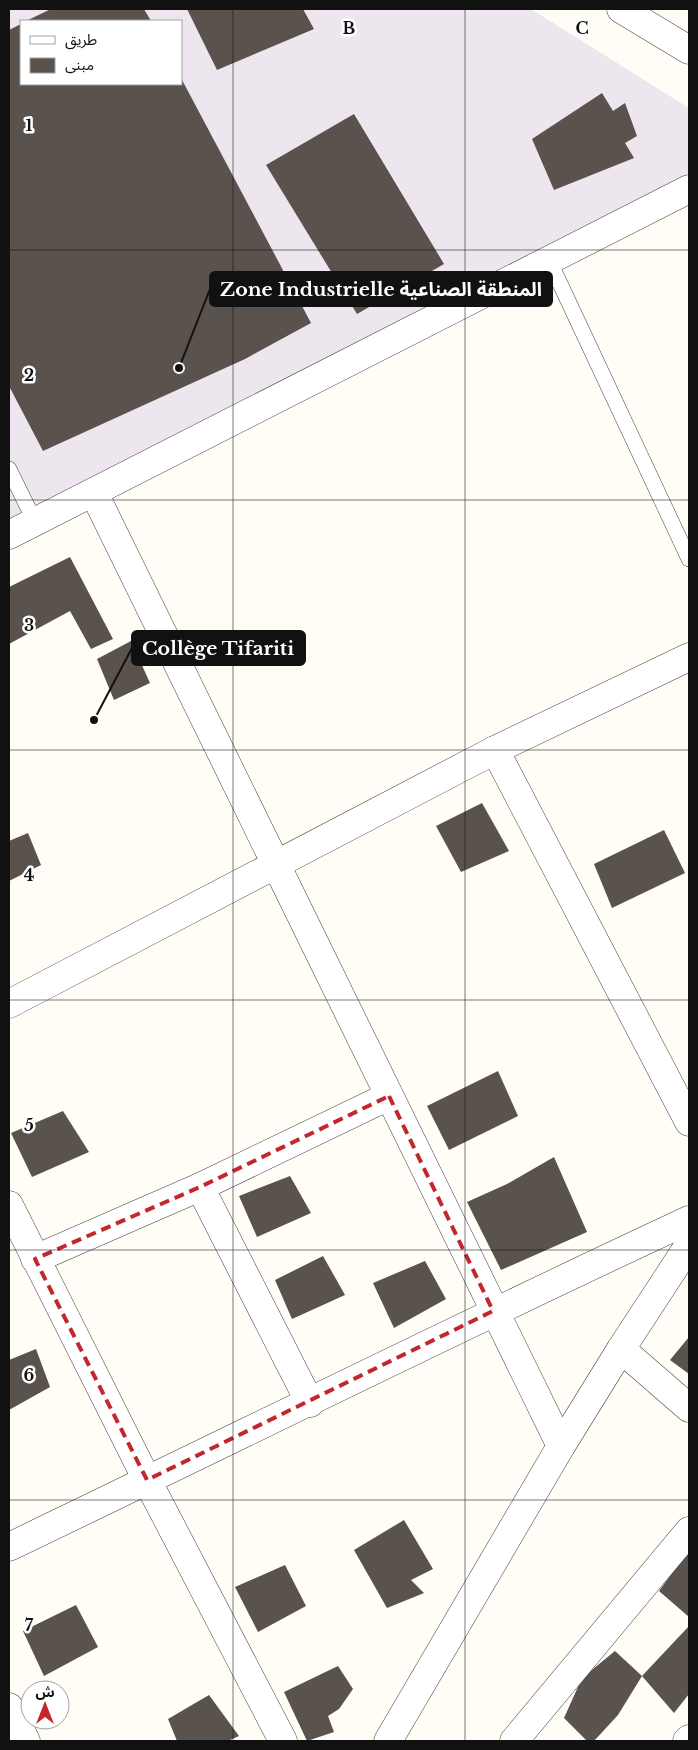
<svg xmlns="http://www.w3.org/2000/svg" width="698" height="1750" viewBox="0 0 698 1750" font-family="'Libre Baskerville','Noto Sans Arabic',serif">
  <rect width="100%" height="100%" fill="#fffdf5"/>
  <path fill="#eee6ef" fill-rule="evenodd" d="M9,9h522l158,99v91l-680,338zM21,21h160v63h-160z"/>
  <g fill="#5a524d">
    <path d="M51,9h93l7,12h-125z"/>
    <path d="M187,9h116l11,20 -97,41z"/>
    <path d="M21,24v60h160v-6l130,245 -66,36 -202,92 -34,-65v-356z"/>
    <path d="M602,93l11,18 12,-8 12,33 -12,7 9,15 -80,32 -22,-51z"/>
    <path d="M354,114l90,150 -87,50 -91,-149z"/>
    <path d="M70,557l43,82 -22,10 -21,-38 -61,33v-57z"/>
    <path d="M131,641l19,42 -36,17 -17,-41z"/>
    <path d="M482,803l27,48 -48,21 -25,-46z"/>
    <path d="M664,830l21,43 -73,35 -18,-44z"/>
    <path d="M28,833l13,32 -32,16v-40z"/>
    <path d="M498,1071l20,45 -69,34 -22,-44z"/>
    <path d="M63,1111l26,41 -57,25 -21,-44z"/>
    <path d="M554,1157l33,75 -86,38 -34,-68 40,-18z"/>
    <path d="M290,1176l21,37 -54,24 -18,-41z"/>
    <path d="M323,1256l22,39 -53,24 -17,-39z"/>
    <path d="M425,1261l21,38 -52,29 -21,-45z"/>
    <path d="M689,1337v37l-19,-14z"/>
    <path d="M36,1349l14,38 -41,23v-50z"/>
    <path d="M404,1520l29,49 -22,11 13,13 -37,15 -33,-58z"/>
    <path d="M689,1550v67l-30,-26z"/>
    <path d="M285,1565l21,41 -48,26 -23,-45z"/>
    <path d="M76,1605l22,42 -54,29 -21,-45z"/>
    <path d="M689,1626v68l-15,19 -32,-37 -24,39 -24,26h-7l-23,-23 18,-40 33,-27 27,25z"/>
    <path d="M338,1666l15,23 -14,20 -11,7 6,16 -27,9 -23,-49z"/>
    <path d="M209,1695l30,41 -11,5h-51l-9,-22z"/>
  </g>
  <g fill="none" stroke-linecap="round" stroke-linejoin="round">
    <g stroke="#444" stroke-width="16">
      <g id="service">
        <path d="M549,260l140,299"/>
        <path d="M9,469l26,53"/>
      </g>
    </g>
    <g stroke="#444" stroke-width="29">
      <g id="minor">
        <path d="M621,9l68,41"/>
        <path d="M94,493l467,953"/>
        <path d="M9,535l680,-346"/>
        <path d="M495,750l194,372"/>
        <path d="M9,1004l486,-254 194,-93"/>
        <path d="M200,1187l110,216"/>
        <path d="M9,1205l138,275 136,261"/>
        <path d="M35,1259l165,-72 189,-91"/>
        <path d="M621,1349l68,59"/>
        <path d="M9,1547c227,-109 452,-221 680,-327"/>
        <path d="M9,1707l17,34"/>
        <path d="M388,1741l173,-295 60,-97 68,-104"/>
        <path d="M514,1741l175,-210"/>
        <path d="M687,1741l2,-2"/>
      </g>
    </g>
    <use href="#service" stroke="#fff" stroke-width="15"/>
    <use href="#minor" stroke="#fff" stroke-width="28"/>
  </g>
  <path fill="none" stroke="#c4262e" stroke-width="4" stroke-dasharray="10 6" stroke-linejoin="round" d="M389,1096l104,215 -346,169 -112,-221 165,-72z"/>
  <path fill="none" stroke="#111" stroke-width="1" stroke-opacity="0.55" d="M233,9v1732M465,9v1732M9,250h680M9,500h680M9,750h680M9,1000h680M9,1250h680M9,1500h680"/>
  <g font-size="16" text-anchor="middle" font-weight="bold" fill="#111" stroke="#fff" stroke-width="5" stroke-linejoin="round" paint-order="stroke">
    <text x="349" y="34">B</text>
    <text x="582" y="34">C</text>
    <text x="29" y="131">1</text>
    <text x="29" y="381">2</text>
    <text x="29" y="631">3</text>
    <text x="29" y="881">4</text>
    <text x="29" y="1131">5</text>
    <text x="29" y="1381">6</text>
    <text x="29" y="1631">7</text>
  </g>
  <path fill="none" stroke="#111" stroke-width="2" d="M179 368L210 289M94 720L132 648"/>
  <g fill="#111" stroke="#fff" stroke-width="2">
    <circle cx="179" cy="368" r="5"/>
    <circle cx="94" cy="720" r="5"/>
  </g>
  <g fill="#111" stroke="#111" stroke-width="2">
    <rect x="210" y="272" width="342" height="34" rx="5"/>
    <rect x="132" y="631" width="173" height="34" rx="5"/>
  </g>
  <g font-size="19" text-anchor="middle" font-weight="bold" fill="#fff">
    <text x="381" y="296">Zone Industrielle المنطقة الصناعية</text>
    <text x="218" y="655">Collège Tifariti</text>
  </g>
  <rect width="698" height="1750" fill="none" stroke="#111111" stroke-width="20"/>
  <rect x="20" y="20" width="162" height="65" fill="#ffffff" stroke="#a0a0a0"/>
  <rect x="30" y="36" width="25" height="8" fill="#ffffff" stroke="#a0a0a0"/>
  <text x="65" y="45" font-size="15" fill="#111111">طريق</text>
  <rect x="30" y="58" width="25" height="15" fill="#5a524d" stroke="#a0a0a0"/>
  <text x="65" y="70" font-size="15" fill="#111111">مبنى</text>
  <g transform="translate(45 1705)"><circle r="24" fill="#ffffff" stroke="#a0a0a0"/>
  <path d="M0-4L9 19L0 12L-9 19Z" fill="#c4262e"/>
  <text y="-8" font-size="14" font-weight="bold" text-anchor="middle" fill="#111111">ش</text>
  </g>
</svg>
